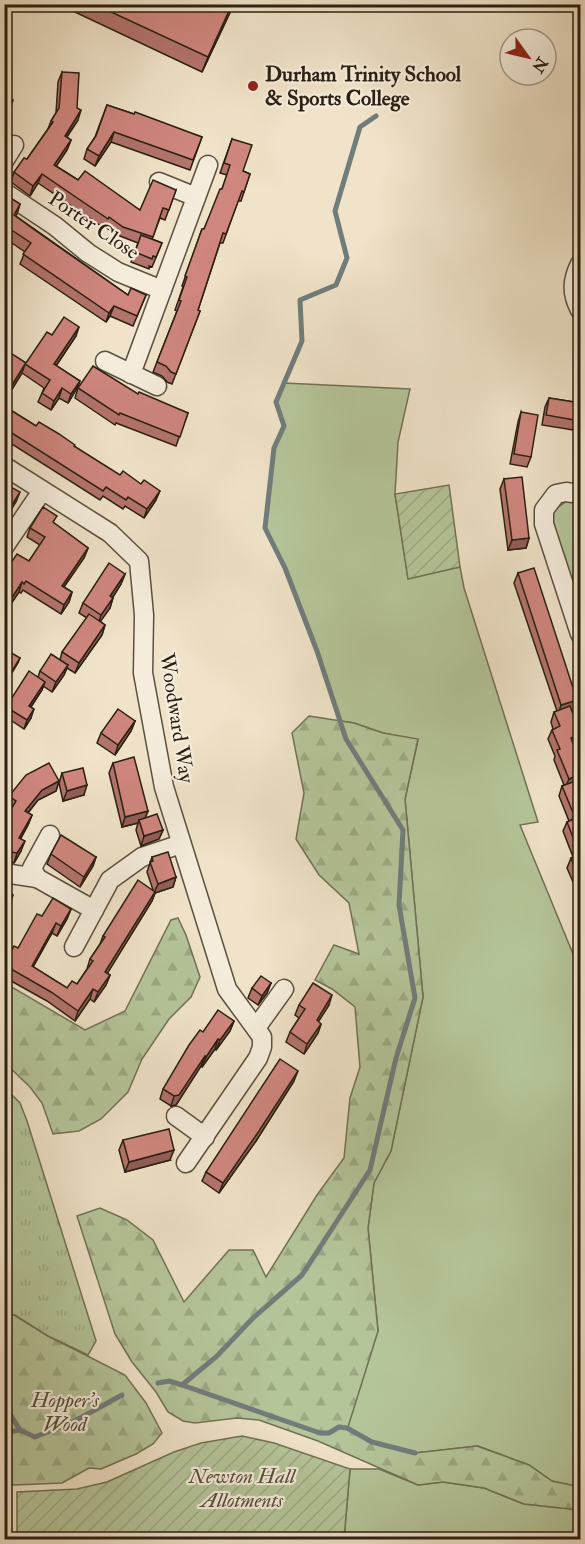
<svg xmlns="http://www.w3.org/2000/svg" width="585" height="1544" viewBox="0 0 585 1544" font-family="'IM FELL Double Pica',serif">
  <defs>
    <pattern id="forest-firs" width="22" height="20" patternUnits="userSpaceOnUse" patternTransform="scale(1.5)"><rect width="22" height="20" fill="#b5c59a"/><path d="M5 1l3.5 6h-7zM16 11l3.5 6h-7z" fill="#9ca984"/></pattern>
    <pattern id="park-tufts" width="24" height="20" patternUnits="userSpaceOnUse" patternTransform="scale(1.5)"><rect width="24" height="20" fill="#b5c59a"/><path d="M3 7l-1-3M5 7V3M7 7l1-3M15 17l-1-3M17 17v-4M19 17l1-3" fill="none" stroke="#9ca984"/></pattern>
    <pattern id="garden-furrows" width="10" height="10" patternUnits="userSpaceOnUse" patternTransform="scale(1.5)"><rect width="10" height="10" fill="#b5c59a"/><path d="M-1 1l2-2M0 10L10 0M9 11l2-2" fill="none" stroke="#9ca984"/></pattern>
  </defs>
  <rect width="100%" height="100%" fill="#f0e3c9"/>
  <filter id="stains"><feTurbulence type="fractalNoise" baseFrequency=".00333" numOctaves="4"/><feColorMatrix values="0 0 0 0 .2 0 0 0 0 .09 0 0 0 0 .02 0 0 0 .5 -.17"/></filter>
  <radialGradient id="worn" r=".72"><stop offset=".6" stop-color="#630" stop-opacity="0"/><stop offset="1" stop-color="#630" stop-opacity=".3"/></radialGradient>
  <g fill="#b5c59a" stroke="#707256" stroke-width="1.5">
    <path d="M284,383l126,6 -12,53 -3,52 13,84 52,-11 4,21 74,234 -18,3 60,146v516l-28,-6 -23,-16 -51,-19 -63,7 -43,-11 -25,-14 31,-97 -10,-103 6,-45 17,-32 32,-154 -18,-198 13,-59 -35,-7 -29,-10 -14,-2 -23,-70 -32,-83 -20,-40 9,-80 10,-22 -8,-24z"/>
    <path d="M567,501l13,3v103l-28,-87 2,-10z"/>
    <path d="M350,1469h29l39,16 25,-3 41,6 40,16 56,6v29l-236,1z"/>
  </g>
  <g fill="url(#forest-firs)" stroke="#707256" stroke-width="1.5">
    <path d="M309,716l45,7 29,10 35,6 -13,60 18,198 -32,154 -17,32 -6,45 10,103 -30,96 24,15 43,11 62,-7 52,19 23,16 28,6v23l-56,-6 -40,-16 -41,-6 -25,3 -100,-44 -59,-21 -22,-2 -42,5 -12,-2 -15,-9 -12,-20 -24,-30 -17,-28 -38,-118 23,-8 27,12 26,20 31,62 45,-52h24l13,27 51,-82 27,-37 6,-60 10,-31 -5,-60 -23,-18 -17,-9 19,-35 25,9 -10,-51 -30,-28 -23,-36 8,-46 -12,-60z"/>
    <path d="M178,918l8,17 14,42 -9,20 -22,22 -27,40 -14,33 -27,27 -22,12 -26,3 -11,-31 -12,-16 -25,-24v-80l80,47 40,-19 46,-91z"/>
    <path d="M4,1314l10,1 34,21 77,39 21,28 16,30 -9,11 -17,10 -35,15 -12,-1 -27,15 -48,2 -9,-3z"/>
  </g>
  <path fill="url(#park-tufts)" stroke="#707256" stroke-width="1.5" d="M4,1087l16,16 7,18 69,220 -8,14 -40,-19 -33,-21 -10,-1z"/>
  <g fill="url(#garden-furrows)" stroke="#707256" stroke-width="1.5">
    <path d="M449,485l11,82 -52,12 -13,-85z"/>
    <path d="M242,1436l32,7 76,26 -6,70h-327v-47l60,-3 30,-7 67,-30 27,-9z"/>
  </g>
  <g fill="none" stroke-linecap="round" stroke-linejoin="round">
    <g stroke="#717d7b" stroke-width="5">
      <path d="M158,1383l11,-2 13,4 35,-29 35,-37 50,-44 68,-105 26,-112 19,-60 -16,-93 4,-75 -57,-91 -29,-88 -32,-83 -20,-40 9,-80 10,-22 -8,-24 26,-61 -2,-41 36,-15 11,-27 -12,-47 25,-84 16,-11"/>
      <path d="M182,1385l138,48h9l10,-6 8,1 25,14 43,11"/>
      <path d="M4,1413l6,1 10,16"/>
      <path d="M4,1433l16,-3 15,7 38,-15 49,-27"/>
    </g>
    <g stroke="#5c5040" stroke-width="21">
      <g id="street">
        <path d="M4,161l10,-16"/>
        <path d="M159,182l37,15"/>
        <path d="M4,192l51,34 33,27 30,19 44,18"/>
        <path d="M580,264c-8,16 -9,29 0,46"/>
        <path d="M105,361l52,25"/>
        <path d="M131,374l77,-209"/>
        <path d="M4,466l106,67 29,28 5,54 -1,58 21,114 63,202 35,48v10l-4,11 -72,105"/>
        <path d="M580,494l-14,-2 -10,2 -12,16v14l36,110"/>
        <path d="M4,547l38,-56"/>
        <path d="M50,835l-18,33 5,10 57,32"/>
        <path d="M4,873l33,5"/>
        <path d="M74,947l36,-67 32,-23 39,-13"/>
        <path d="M256,1028l28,-39"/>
        <path d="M176,1116l29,21"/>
      </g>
    </g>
    <use href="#street" stroke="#f5eddc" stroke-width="18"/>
  </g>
  <g fill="#b2736c" stroke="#2b1f12" stroke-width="1.5">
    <path d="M58,4h176l-32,68z"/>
    <path d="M62,72l15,36 1,12 -11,17 4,3 -4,10 -11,16 22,14 62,30 36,-20 -11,30 -5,-2 -8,21 10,4 -10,24 -3,-1v3l-18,-7 7,-19 -18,-7 -15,-9 -1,1 -66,-45 -8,13 -19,-14 3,-10 13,-13 21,-30 3,-8 5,-8 2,-31z"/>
    <path d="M107,105l95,32 -12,33 -79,-28 -16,24 -11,-7 3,-10 8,-12z"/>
    <path d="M232,139l11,32 7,3 -9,27h-3l-15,42h-3l-22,67 2,1 -28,73 -5,-2 -5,-6 -9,-4 24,-61 -2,-1 8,-23 -1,-1 20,-57h2l18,-40 5,-14 -7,-2z"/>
    <path d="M4,194l16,10 -4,12 112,79h18l-13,31 -23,-10 -4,6 -86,-58 5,-12 -19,-13 -2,3z"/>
    <path d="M52,335l24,1 -20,30 24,15 -4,9 -8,13 -9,-5 -8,12 -13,-8 4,-9 2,-5 -22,-15 -18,29v-49l22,10z"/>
    <path d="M78,388l60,6 50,19 -12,33 -60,-23 -1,2 -40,-27z"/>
    <path d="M549,398l31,5v28l-38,-6 3,-18z"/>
    <path d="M4,406l32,20 38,21 82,53 -12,18 -19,-12 -2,3 -20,-13 -3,4 -96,-61z"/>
    <path d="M521,412l10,45 -4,10 -17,-3 8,-42z"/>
    <path d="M504,479l25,59 -3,10 -18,2 -8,-61z"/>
    <path d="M54,523l34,25 -4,10 -20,29 8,5 -3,10 -8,12 -38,-24 -2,3 -2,-1 -15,22v-41l25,-12 11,-16 -13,-8 3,-9z"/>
    <path d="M518,573l59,127 -3,10h-3l6,34 -3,2 5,37 1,3v110h-1l-12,-28 4,-10 2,-1 -10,-26 4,-9 2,-1 -10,-25 3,-10 2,-1 -10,-25 1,-4 -7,-17 4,-9 1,-1 -2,-7 3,-10 3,-1 -43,-128z"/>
    <path d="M125,574l-4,10 -8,13 -3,11 -10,13 5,4 -3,10 -27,38 -8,-5 -3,7 -12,17 -9,-6 -1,4 -11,17v11l-7,11 -18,-12 -2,19v-26l2,-3 32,-30 2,-6 20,-11 2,-8 25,-34 -8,-5 4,-10z"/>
    <path d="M20,658l-2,5 -8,13 -6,-4v-13z"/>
    <path d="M135,721l-4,10 -16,24 -18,-12 4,-10z"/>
    <path d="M113,763l35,48 -3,7 18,12 -4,9 -18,7 -5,-16 2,-7 -16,4 -13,-54z"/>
    <path d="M62,773l22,22 -21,6 -4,-18z"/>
    <path d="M59,781l-3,10 -18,9 -10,13 4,2 -4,10 -7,13v13l-7,12 -7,-1 -3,-2v-39l7,-11 -5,-4 3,-10z"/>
    <path d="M51,854l45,3 -3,9 -13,21 -33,-23z"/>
    <path d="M152,857l24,20 -3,10 -18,6 -3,8 -45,72 3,2 -4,10 -12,17 -4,-3 -15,22 -28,-20 -43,-24v-14l14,-15 24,-32 29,-7 -4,10 -10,17 -5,-3 -19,34 34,21 10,-4 10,-15 3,-10 10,-15 3,-8 50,-46 -6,-18z"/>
    <path d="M271,983l-4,10 -9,12 -10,-7 4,-10z"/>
    <path d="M299,1005h30l-11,17 3,2 -3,9 -14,21 -18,-12 4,-10 9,-14 -4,-3z"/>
    <path d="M234,1021l-4,10 -14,19 -1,-1 -13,18 -1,-1 -25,39 -5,1 -11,-7 3,-10z"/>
    <path d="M294,1081l-38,60 -37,52 -17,-12 4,-9z"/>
    <path d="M123,1140l47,20 -45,12 -6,-22z"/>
  </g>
  <g fill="#915e58" stroke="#2b1f12" stroke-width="1.5">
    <path d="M232,4h2l-32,68 6,-15z"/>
    <path d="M13,100l-3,10 -6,8v-5z"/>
    <path d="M81,110l-3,10 -17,25 4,-9z"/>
    <path d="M114,132l-3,10 -16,24 4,-10z"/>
    <path d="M71,140l-4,10 -16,24 3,-9z"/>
    <path d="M42,174l-4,9 -8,13 3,-10z"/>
    <path d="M20,204l-3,10 -7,10 4,-9z"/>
    <path d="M10,229l-4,10 -2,3v-5z"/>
    <path d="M114,306l-4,10 -4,6 3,-9z"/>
    <path d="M79,327l-3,9 -25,37 3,-9z"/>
    <path d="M25,364l-3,9 -18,29v-4z"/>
    <path d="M80,381l-4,9 -8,13 3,-9z"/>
    <path d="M62,388l-3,10 -8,12 3,-9z"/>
    <path d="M160,491l-4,9 -12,18 3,-9z"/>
    <path d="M20,492l-4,10 -12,19 3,-8z"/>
    <path d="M529,538l-3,10 -18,2 4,-10z"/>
    <path d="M88,548l-4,10 -26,37 4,-9z"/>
    <path d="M125,574l-4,10 -14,22 3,-10z"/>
    <path d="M22,582l-3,10 -15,22v-4z"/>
    <path d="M72,592l-3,10 -8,12 3,-9z"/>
    <path d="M113,598l-3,10 -12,17 3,-10z"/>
    <path d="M105,625l-3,10 -27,38 4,-10z"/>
    <path d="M68,665l-4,10 -12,17 4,-10z"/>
    <path d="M45,682l-3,8 -16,24 3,-8z"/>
    <path d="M577,700l-3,10 -16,5 3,-10z"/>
    <path d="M34,709l-3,9 -7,11 3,-9z"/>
    <path d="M135,721l-4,10 -16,24 3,-10z"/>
    <path d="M8,727l-4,9v-8z"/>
    <path d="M580,735l-3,9 -10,4 4,-10z"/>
    <path d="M580,774v8l-15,6 4,-9z"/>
    <path d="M59,781l-3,10 -18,9 -17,21 4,-10 17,-21z"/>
    <path d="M87,785l-3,10 -21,6 4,-10z"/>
    <path d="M148,811l-4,10 -5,-1 -1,3 -16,4 3,-10z"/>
    <path d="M580,812v8l-10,4 4,-9z"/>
    <path d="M32,815l-4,10 -12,22 3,-9z"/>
    <path d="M163,830l-4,9 -18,7 3,-10z"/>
    <path d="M25,841l-4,10 -7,12 3,-10z"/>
    <path d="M96,857l-3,9 -13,21 4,-10z"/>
    <path d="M176,877l-3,10 -18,6 -3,8 -50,81 3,-10 49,-79 4,-9z"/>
    <path d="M13,895l-3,10 -6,8v-4z"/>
    <path d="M71,909l-4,10 -10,17 4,-10z"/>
    <path d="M56,923l-4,10 -24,43 4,-10z"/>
    <path d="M110,975l-4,10 -12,17 4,-10z"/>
    <path d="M271,983l-4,10 -9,12 4,-9z"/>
    <path d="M93,989l-3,10 -15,22 3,-10z"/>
    <path d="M332,995l-3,10 -16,25 4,-10z"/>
    <path d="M234,1021l-4,10 -14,19 4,-10z"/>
    <path d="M321,1024l-3,9 -14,21 3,-10z"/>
    <path d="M218,1039l-3,10 -13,18 4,-10z"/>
    <path d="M205,1056l-4,10 -25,39 -5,1 3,-10z"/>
    <path d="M298,1071l-4,10 -38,60 -37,52 4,-10z"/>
    <path d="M174,1150l-4,10 -45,12 4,-10z"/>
  </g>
  <g fill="#cf867e" stroke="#2b1f12" stroke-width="1.5">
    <path d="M94,4h138l-24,53z"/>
    <path d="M62,72l17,1 -2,35 4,2 -16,26 6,4 -17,25 24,15 7,-9 55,39 13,-30 23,10 -7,20 -6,-2 -10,29 -30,-10 -14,-10 -1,2 -66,-45 -9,12 -19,-14 10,-14 3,1 26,-37 -2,-1 8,-13z"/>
    <path d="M4,94l9,6 -9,13z"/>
    <path d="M107,105l27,9 1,-2 67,25 -9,23 -79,-28 -15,24 -12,-7 9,-13z"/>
    <path d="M232,139l20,6 -9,26 7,3 -6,18 -2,-1 -16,43 -3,-1 -25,77 2,1 -24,63 -5,-2 -5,-6 -9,-4 24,-61 -2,-1 8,-23 -2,-1 17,-47h2l16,-40h2l8,-24 -6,-2z"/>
    <path d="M4,194l16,10 -6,11 22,16 92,64 3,-7 15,7 -9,21 -23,-10 -5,7 -86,-59 8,-11 -21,-14 -6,8z"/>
    <path d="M141,235l21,8 -6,14 -3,-1 -1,3 -17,-7z"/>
    <path d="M64,317l15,10 -25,37 26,17 -9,13 -9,-6 -8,13 -12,-8 8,-13 -25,-16 -21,34v-45l2,-3 20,13 21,-31 5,3z"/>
    <path d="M93,366l45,28 1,-2 49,21 -8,24 -60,-24 -1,2 -41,-27z"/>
    <path d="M549,398l31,5v18l-34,-6z"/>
    <path d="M4,406l32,20 3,-4 20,12 16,11 -1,1 46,29 3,-4 18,13 3,-4 16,11 -13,18 -19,-12 -2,3 -20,-13 -3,4 -99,-63z"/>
    <path d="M521,412l17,3 -7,42 -17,-3z"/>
    <path d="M522,477l7,61 -17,2 -8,-61z"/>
    <path d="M5,484l15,8 -13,21 -3,-2v-26z"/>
    <path d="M43,507l14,9 -4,6 35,26 -26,38 10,6 -8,13 -38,-24 -2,3 -2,-2 -18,28v-37l13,-19 12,7 16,-24 -15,-9z"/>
    <path d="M109,563l16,11 -15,22 3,2 -12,17 -18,-12z"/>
    <path d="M534,568l43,132 -16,5 -43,-132z"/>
    <path d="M89,614l16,11 -26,38 -17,-11z"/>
    <path d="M10,652l10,6 -8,13 -8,-5v-7z"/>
    <path d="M51,654l17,11 -12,17 -16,-11z"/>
    <path d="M29,671l16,11 -16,24 5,3 -7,11 -21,-13z"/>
    <path d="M570,706l10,27v2l-9,3 9,25v11l-11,5 -12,-29 3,-1 -8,-19 8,-4 -6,-14z"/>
    <path d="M118,709l17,12 -17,24 -17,-12z"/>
    <path d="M4,713l4,14 -4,1z"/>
    <path d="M134,757l14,54 -23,6 -12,-54z"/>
    <path d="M49,763l10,18 -17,9 -17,21 7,4 -13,23 6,3 -8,12 -6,-1 -7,-4v-27l12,-20 -7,-5 17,-21z"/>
    <path d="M83,768l4,17 -20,6 -5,-18z"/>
    <path d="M578,780l2,6v26l-6,3 -12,-29z"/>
    <path d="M157,814l6,16 -19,6 -5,-16z"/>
    <path d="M580,816v33l-2,1 -11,-28z"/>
    <path d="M61,835l35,22 -12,20 -33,-23z"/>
    <path d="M168,852l8,25 -18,7 -8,-22 3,-1 -1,-4z"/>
    <path d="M580,854v28l-9,-24z"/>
    <path d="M138,880l17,12 -50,80 5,3 -12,17 -5,-3 -15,22 -27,-19 -47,-27 10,-19 4,2 19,-34 5,2 11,-18 18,11 -10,17 -5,-3 -24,43 35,22 5,-7 5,3 16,-23 -3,-2 15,-22 -2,-1z"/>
    <path d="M4,889l9,6 -9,14z"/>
    <path d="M261,976l10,7 -9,13 -10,-8z"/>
    <path d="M313,983l19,12 -15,25 4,4 -14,20 -17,-12 15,-23 -6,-4z"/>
    <path d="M218,1010l16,11 -14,19 -2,-1 -12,18 -1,-1 -26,39 -5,1 -11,-7 26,-44 11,-15 3,2z"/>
    <path d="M280,1059l18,12 -39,60 -36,52 -17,-11z"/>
    <path d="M169,1129l5,21 -45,12 -6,-22z"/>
  </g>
  <circle fill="#8f2418" stroke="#f5eddc" stroke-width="2" cx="253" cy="86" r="6"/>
  <g text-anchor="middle" stroke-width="4.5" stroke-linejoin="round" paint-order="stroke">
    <g font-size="21" font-weight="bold" fill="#2b1f12" stroke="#f5eddc" text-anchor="start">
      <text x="265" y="81">Durham Trinity School<tspan x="265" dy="24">&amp; Sports College</tspan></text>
    </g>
    <g font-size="21" fill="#2b1f12" stroke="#f5eddc">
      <text transform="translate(94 225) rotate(34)" y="7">Porter Close</text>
      <text transform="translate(177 718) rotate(81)" y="7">Woodward Way</text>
    </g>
    <g font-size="21" font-style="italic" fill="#54513b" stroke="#f5eddc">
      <text x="65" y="1407">Hopper's<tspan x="65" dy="24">Wood</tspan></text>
      <text x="242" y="1483">Newton Hall<tspan x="242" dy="24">Allotments</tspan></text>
    </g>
  </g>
  <rect width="585" height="1544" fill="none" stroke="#f0e3c9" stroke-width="24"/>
  <rect x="6" y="6" width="573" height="1532" fill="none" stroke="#2b1f12" stroke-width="3"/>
  <rect x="12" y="12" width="561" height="1520" fill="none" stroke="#2b1f12" stroke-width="1.5"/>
  <g transform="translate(528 57) rotate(124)"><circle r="28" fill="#f5eddc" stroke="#a49b8b" stroke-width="1.5"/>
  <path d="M0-4.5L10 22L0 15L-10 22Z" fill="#8f2418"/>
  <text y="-9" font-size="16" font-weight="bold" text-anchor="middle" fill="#2b1f12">N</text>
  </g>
  <rect width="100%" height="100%" filter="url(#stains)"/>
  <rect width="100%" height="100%" fill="url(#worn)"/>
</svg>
